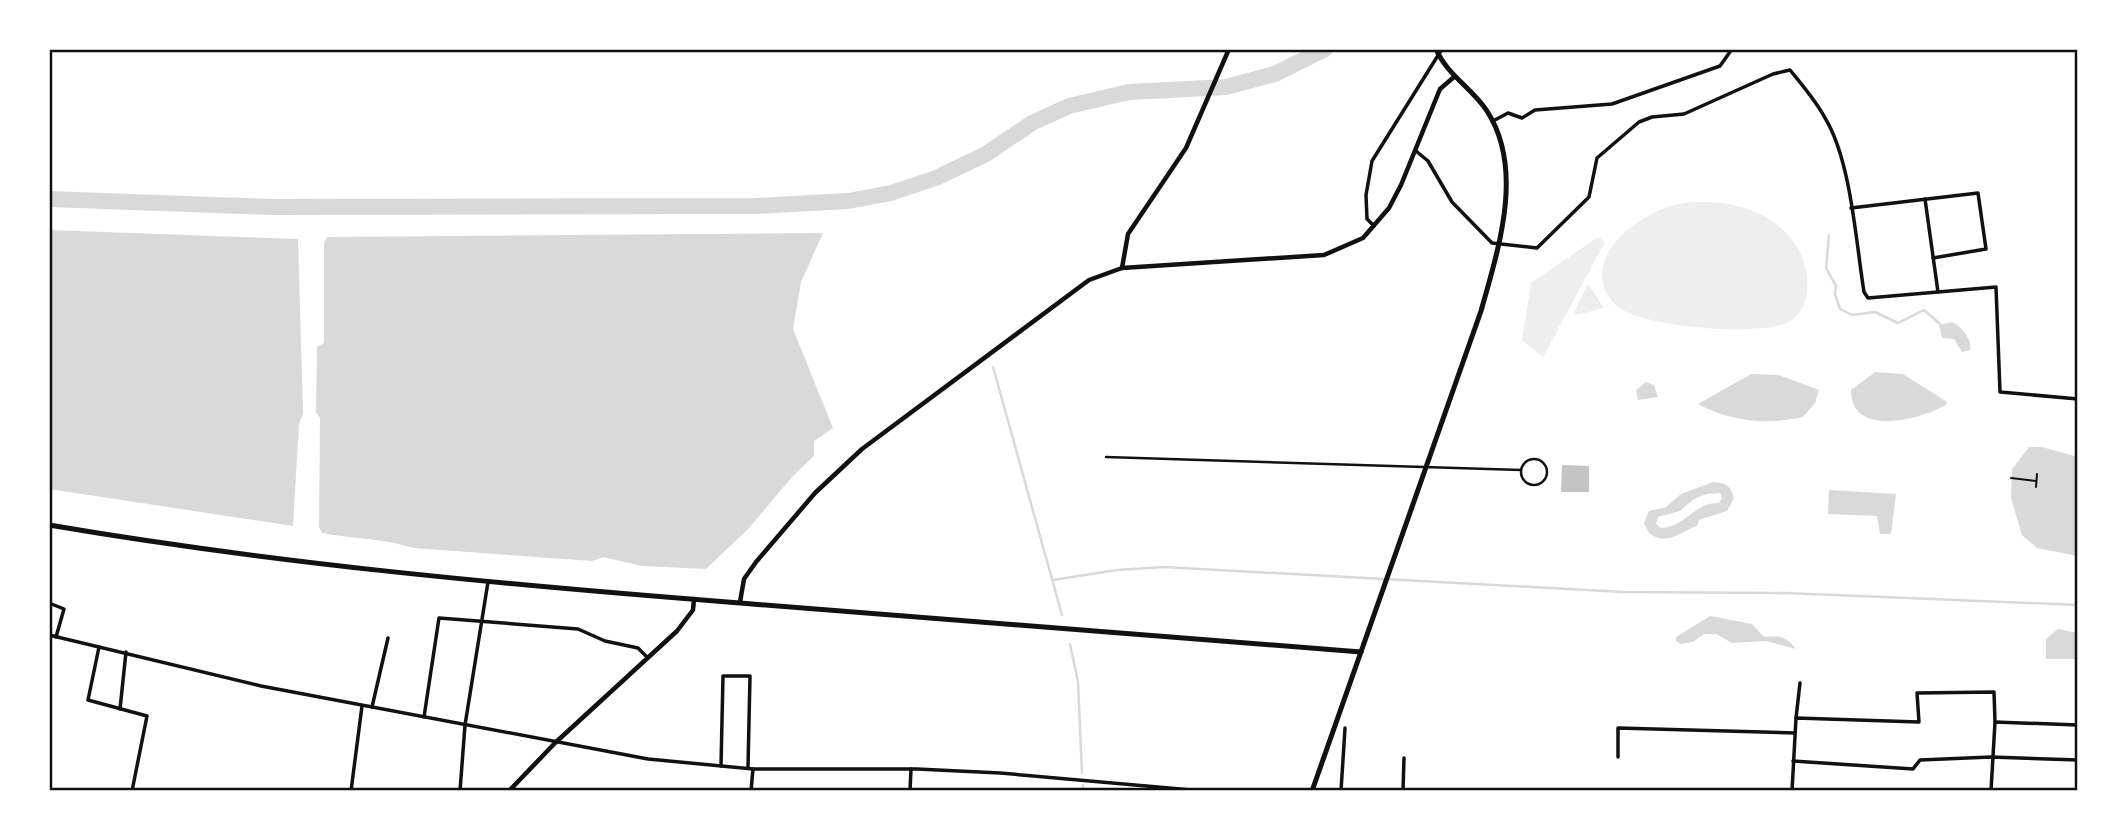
<svg xmlns="http://www.w3.org/2000/svg" width="2127" height="840" viewBox="0 0 2127 840" font-family="Lato,sans-serif">
  <rect width="100%" height="100%" fill="#fff"/>
  <g fill="#eee">
    <path d="M1709,202c34,2 66,13 87,43 14,21 19,63 -8,77 -29,15 -139,5 -167,-13 -12,-8 -20,-23 -19,-36 2,-32 42,-59 69,-67 12,-4 25,-4 38,-4z"/>
    <path d="M1598,237l7,5 -62,115 -21,-17 9,-57z"/>
    <path d="M1588,284l16,24 -27,7 -3,-3z"/>
  </g>
  <g fill="#d9d9d9" fill-rule="evenodd">
    <path d="M49,230l249,9 5,174 -4,11 -6,102 -244,-37z"/>
    <path d="M823,233l-22,49 -8,47 40,99 -19,13v15l-21,20 -45,53 -42,40 -64,-3 -39,-9 -11,4 -179,-13c-30,-10 -60,-9 -91,-15l-3,-6 1,-109 -4,-6 1,-65 7,-4v-99l3,-7z"/>
    <path d="M1952,322c9,4 21,18 18,28l-8,2 -8,-13 -12,-1 -3,-13z"/>
    <path d="M1875,372l28,2 44,28 -1,3c-25,14 -95,34 -95,-15z"/>
    <path d="M1751,374l28,1 40,15 -4,13 -12,14c-38,8 -71,5 -105,-13z"/>
    <path d="M1646,382l8,3 4,12 -20,3 -2,-10z"/>
    <path d="M2029,447h13l36,10v99l-41,-8 -15,-13 -11,-37 1,-29z"/>
    <path d="M1713,482c13,1 17,3 21,16l-7,13 -28,9 -2,6c-16,5 -30,21 -48,7l-5,-10 5,-12 17,-4 15,-13zM1720,493l2,5 -3,5c-25,-1 -33,24 -58,25l-5,-4 2,-7 22,-6 14,-12 13,-5z"/>
    <path d="M1829,490l67,4 -5,40h-11l-3,-18 -49,-2z"/>
    <path d="M1710,616l42,8 12,13c16,-2 22,-1 32,12l-30,-8 -34,2 -16,-9h-12l-11,8 -12,2 -5,-3v-4z"/>
    <path d="M2058,629l20,4v26h-32v-20z"/>
  </g>
  <g fill="none" stroke-linecap="round" stroke-linejoin="round">
    <g stroke="#d9d9d9" stroke-width="2.5">
      <path d="M1829,235l-3,33 10,18 -1,8 5,15 12,6 23,-3 23,11 26,-13 16,14"/>
      <path d="M993,367l69,248"/>
      <path d="M1053,580l64,-10 47,-3 459,25 163,1 292,12"/>
      <path d="M1070,644l8,38 4,91"/>
      <path d="M1083,785v6"/>
    </g>
    <path stroke="#d9d9d9" stroke-width="16" d="M49,199l224,8 483,-1 92,-5 43,-8 45,-15 50,-24 46,-31 37,-17 60,-14 97,-5 49,-13 50,-25"/>
  </g>
  <path fill="#c4c4c4" d="M1562,465l27,1v26h-28z"/>
  <g fill="none" stroke-linecap="round" stroke-linejoin="round">
    <g stroke="#111" stroke-width="2">
      <path d="M2011,478l25,3"/>
      <path d="M2036,487l1,-13"/>
    </g>
    <g stroke="#111" stroke-width="2.5">
      <path d="M1106,457l415,13"/>
      <circle cx="1534" cy="472" r="13"/>
    </g>
    <g stroke="#111" stroke-width="3.5">
      <path d="M1493,121l15,-8 14,5 13,-8 77,-6 108,-38 12,-17"/>
      <path d="M1416,151l12,10 24,41 40,41 45,5 52,-51 8,-39 42,-36 13,-5 32,-3 89,-40 17,-4c12,15 26,31 35,48 26,42 31,125 39,174l4,6 128,-11 4,105 78,7"/>
      <path d="M1925,199l13,93"/>
      <path d="M1851,208l127,-15 8,56 -53,9"/>
      <path d="M1374,226l-7,-7 -1,-24 6,-34 70,-112"/>
      <path d="M49,603l15,6 -8,28"/>
      <path d="M49,635l212,51 387,73 105,10h164l83,4 203,18"/>
      <path d="M99,647l-11,53 59,16 -15,75"/>
      <path d="M372,707l16,-69"/>
      <path d="M120,709l6,-57"/>
      <path d="M424,717l15,-99 139,11 27,12 33,7 10,10"/>
      <path d="M1796,718l4,-35"/>
      <path d="M1618,757v-29l177,5"/>
      <path d="M1793,761l120,8 7,-9 71,-3 87,3"/>
      <path d="M721,766l2,-90h27l-2,91"/>
      <path d="M351,791l11,-85"/>
      <path d="M460,791l5,-66 23,-143"/>
      <path d="M751,791l2,-22"/>
      <path d="M910,791l1,-22"/>
      <path d="M1341,791l4,-63"/>
      <path d="M1403,791l1,-33"/>
      <path d="M1792,791l4,-73 123,4 -2,-29 77,-1 1,30"/>
      <path d="M1991,791l4,-69 83,3"/>
    </g>
    <g stroke="#111" stroke-width="4.5">
      <path d="M1122,268l6,-34 58,-86 43,-99"/>
      <path d="M740,602l4,-23 12,-17 59,-69 47,-44 227,-169 33,-12 202,-13 39,-17 26,-30 12,-23 39,-96 14,-12"/>
      <path d="M509,791l46,-48 122,-112 16,-21 1,-11"/>
    </g>
    <g stroke="#111" stroke-width="5">
      <path d="M49,525c229,39 460,60 691,78 207,15 414,34 621,49"/>
      <path d="M1312,791l169,-480c17,-61 44,-141 6,-200 -15,-23 -40,-36 -51,-62"/>
    </g>
  </g>
  <rect width="2127" height="840" fill="none" stroke="#ffffff" stroke-width="102"/>
  <rect x="51" y="51" width="2025" height="738" fill="none" stroke="#111" stroke-width="2.5"/>
</svg>
